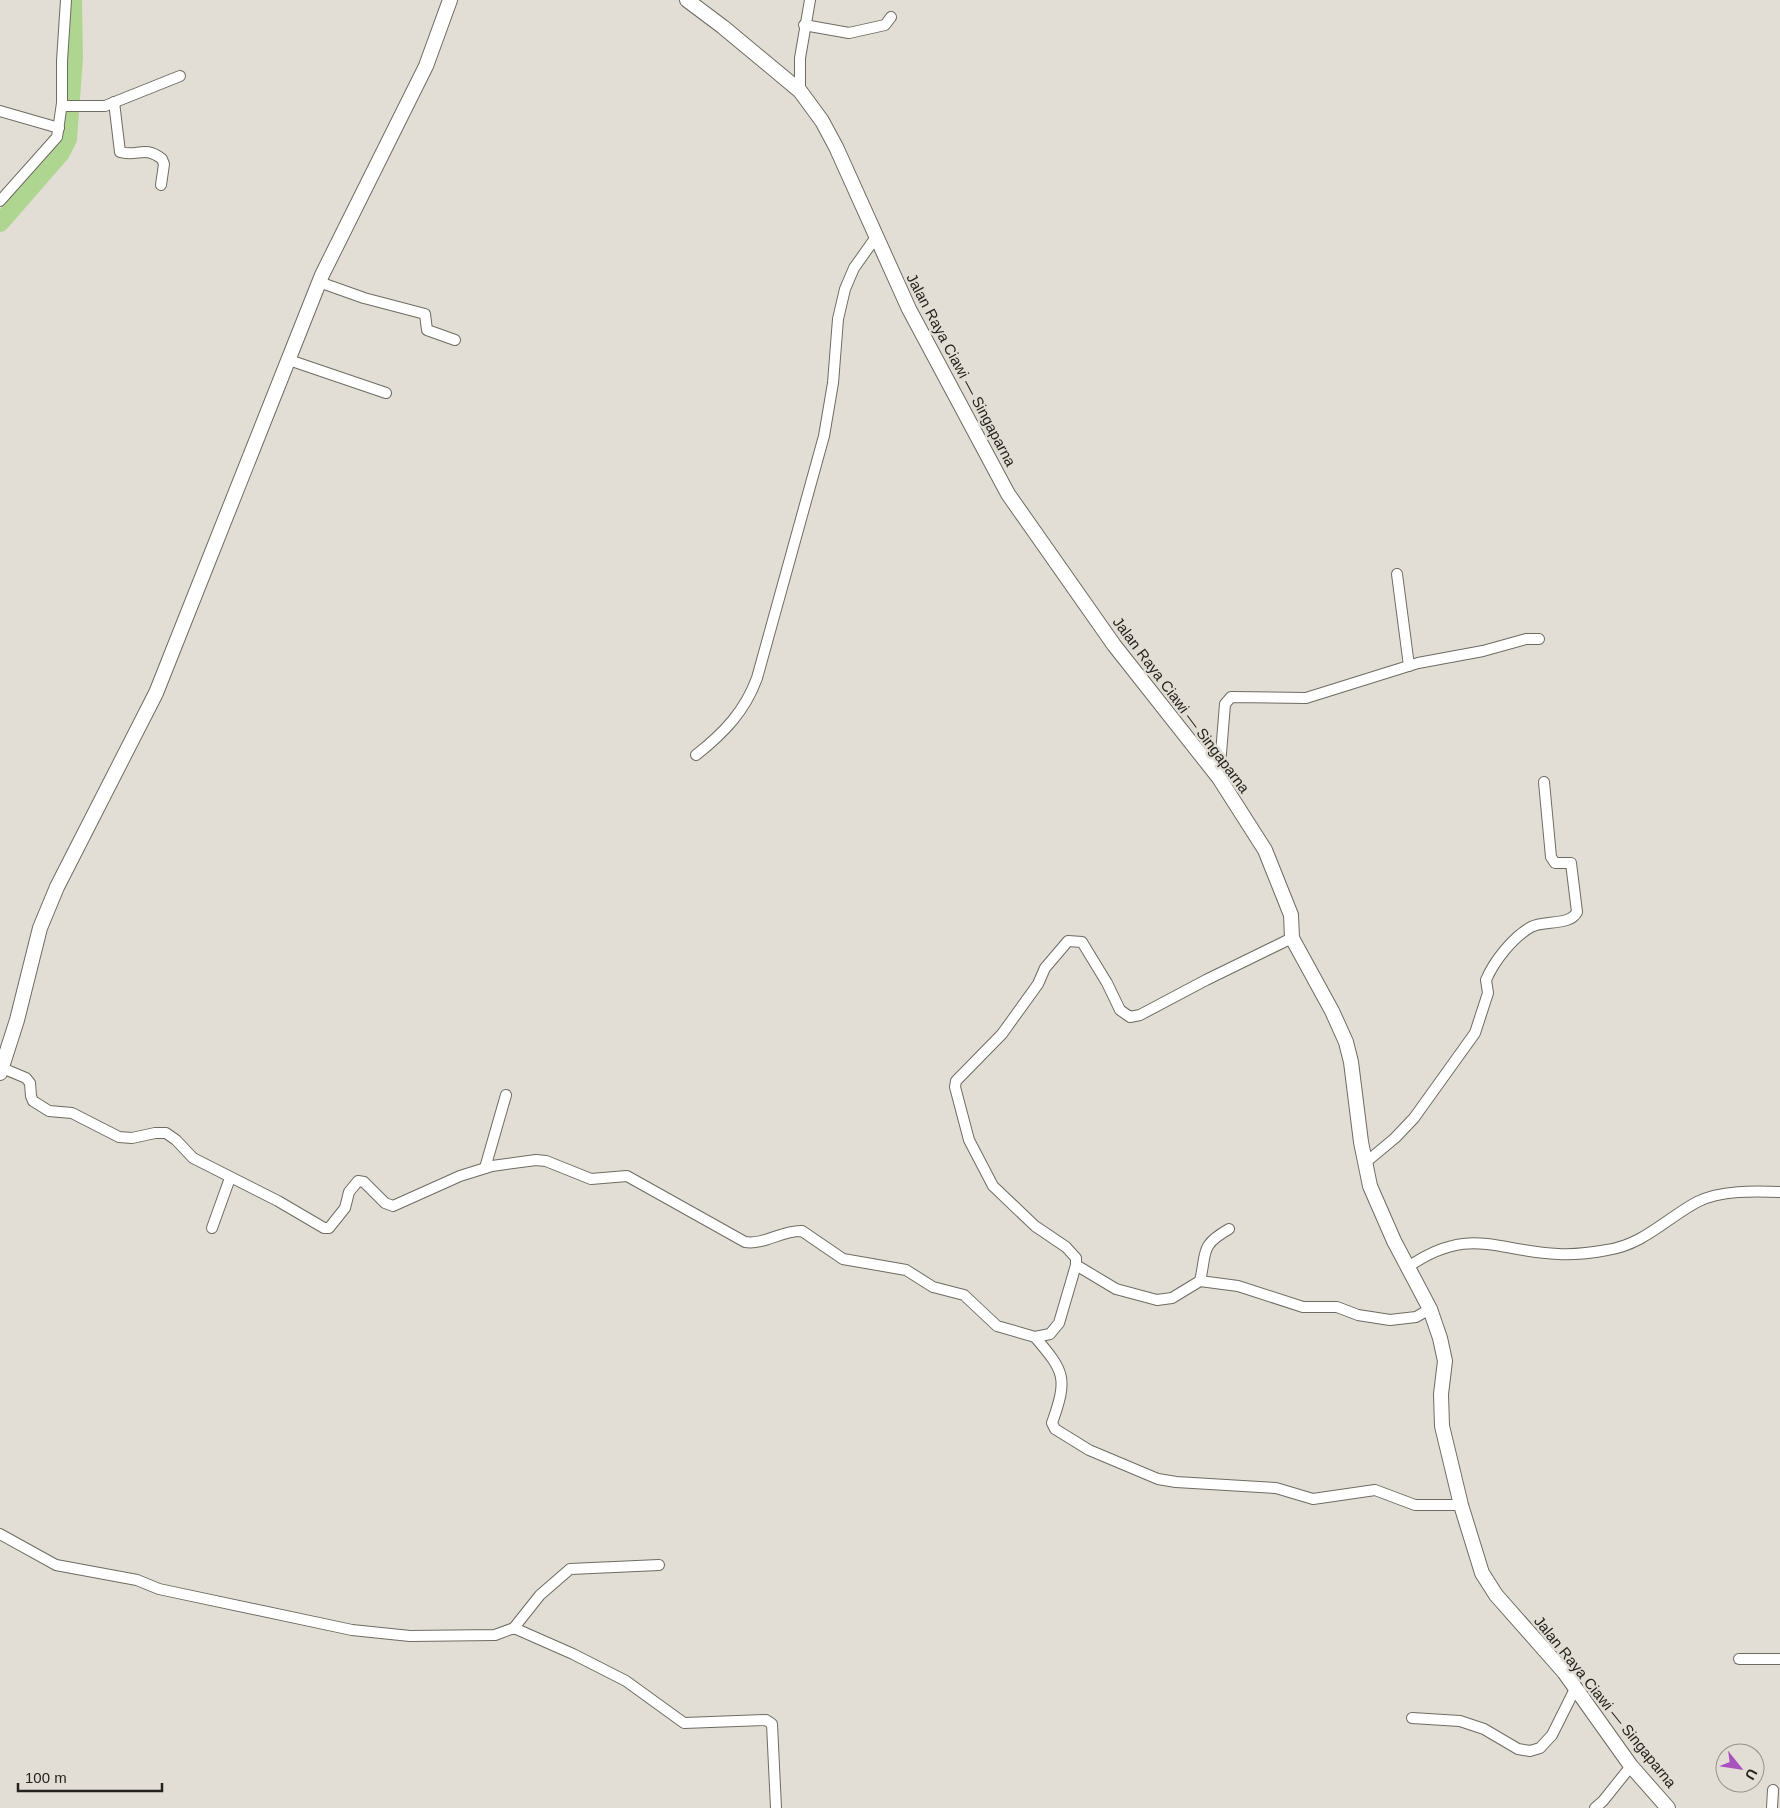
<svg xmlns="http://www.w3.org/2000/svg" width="1780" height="1808" viewBox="0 0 1780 1808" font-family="Helvetica,sans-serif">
  <rect width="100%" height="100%" fill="#e3ded5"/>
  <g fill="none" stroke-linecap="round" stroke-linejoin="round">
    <path stroke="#afd691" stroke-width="18" d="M0,223l61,-70 7,-14 6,-81 -1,-58"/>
    <g stroke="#6f6b62" stroke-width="12">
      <g id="street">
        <path d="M804,25l45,8 36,-8 6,-8"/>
        <path d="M800,91v-33l10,-58"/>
        <path d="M114,102l6,50c18,5 24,-7 42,7l2,5 -3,21"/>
        <path d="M62,106h43l75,-30"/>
        <path d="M0,111l59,17"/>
        <path d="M0,201l57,-64 5,-34v-42l4,-61"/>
        <path d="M319,282l45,16 61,16 2,16 28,10"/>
        <path d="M289,360l97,33"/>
        <path d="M1397,574l12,92"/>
        <path d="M696,755c28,-22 49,-44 61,-77l67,-242 9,-53 5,-64 7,-30 9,-21 22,-31"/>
        <path d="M1219,778l6,-74 6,-7 75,1 112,-35 65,-12 43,-12h13"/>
        <path d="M2,1068l24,10 4,5 1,13 2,5 16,10 23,2 47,24 13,1 23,-5h11l10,7 17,18 85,43 46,27h5l16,-20 4,-16 9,-11 6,1 21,21 8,3 67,-30 32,-10 44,-6 10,1 45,18 36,-3 118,66c20,3 37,-12 57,-11l41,28 63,11 27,17 31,8 33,31 38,11 15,-3 9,-11 17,-58v-7l-10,-11 -31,-21 -42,-40 -24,-46 -14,-53 1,-6 46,-47 36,-50 7,-16 23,-27 14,1 25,41 13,27 10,7 10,-2 66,-35 86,-42"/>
        <path d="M1365,1163l30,-25 19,-20 61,-85 13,-40 -2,-13c8,-19 27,-43 45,-53 13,-7 39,-1 46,-15l-6,-49h-16l-4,-6 -7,-75"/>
        <path d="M485,1168l21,-73"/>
        <path d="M212,1228l18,-50"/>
        <path d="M1076,1265l40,24 41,11 15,-2 28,-17 38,5 65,21h34l21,8 32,5 26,-3 14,-8"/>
        <path d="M1408,1267c61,-42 87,-16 150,-13 17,1 33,-1 49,-4 36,-5 60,-32 90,-48 23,-12 58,-11 83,-10"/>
        <path d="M1200,1281c7,-29 -1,-35 29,-52"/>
        <path d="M1035,1337c30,35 33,41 17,86l3,6 34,21 69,29 18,3 100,6 37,11 62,-9 40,15h46"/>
        <path d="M0,1534l56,31 81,15 22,9 193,41 58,6 85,-1 19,-7 59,26 53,27 58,42 82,-3 6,4 4,84"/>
        <path d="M513,1629l27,-34 30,-26 89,-4"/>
        <path d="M1739,1659h41"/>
        <path d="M1412,1718l48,3 24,8 34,20 12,2 10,-3 12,-13 23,-46"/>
        <path d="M1595,1808l8,-7 28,-35"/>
        <path d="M1772,1808l1,-18"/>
      </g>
    </g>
    <g stroke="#6f6b62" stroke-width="16">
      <g id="secondary">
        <path d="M687,0l36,27 77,64 22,30 14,26 73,162 99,185 106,151 105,133 46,72 26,65 1,23 40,73 14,31 5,20 10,80 9,44 24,55 36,68 10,29 5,23 -4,33 1,32 19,79 21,68 14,22 68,77 67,94 37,42"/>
        <path d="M0,1073l17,-53 23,-92 17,-41 99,-194 166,-418 104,-209 24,-66"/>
      </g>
    </g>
    <use href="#street" stroke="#fff" stroke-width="10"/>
    <use href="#secondary" stroke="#fff" stroke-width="14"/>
  </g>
  <g text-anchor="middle" stroke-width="5" stroke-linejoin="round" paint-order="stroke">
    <g font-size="15" fill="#24221f" stroke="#e3ded5">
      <text transform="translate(961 370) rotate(62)" y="5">Jalan Raya Ciawi — Singaparna</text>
      <text transform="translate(1181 705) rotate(53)" y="5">Jalan Raya Ciawi — Singaparna</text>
      <text transform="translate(1605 1702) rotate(51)" y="5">Jalan Raya Ciawi — Singaparna</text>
    </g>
  </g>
  <g transform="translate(1740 1768) rotate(120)"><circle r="24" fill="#e3ded5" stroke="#97938c"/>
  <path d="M0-4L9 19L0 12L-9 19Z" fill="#a952bf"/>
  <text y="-8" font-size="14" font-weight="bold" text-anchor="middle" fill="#24221f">U</text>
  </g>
  <path d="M18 1783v8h144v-8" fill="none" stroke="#24221f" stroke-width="2.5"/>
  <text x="25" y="1783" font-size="15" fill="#24221f" stroke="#e3ded5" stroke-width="4" paint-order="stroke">100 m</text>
</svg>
